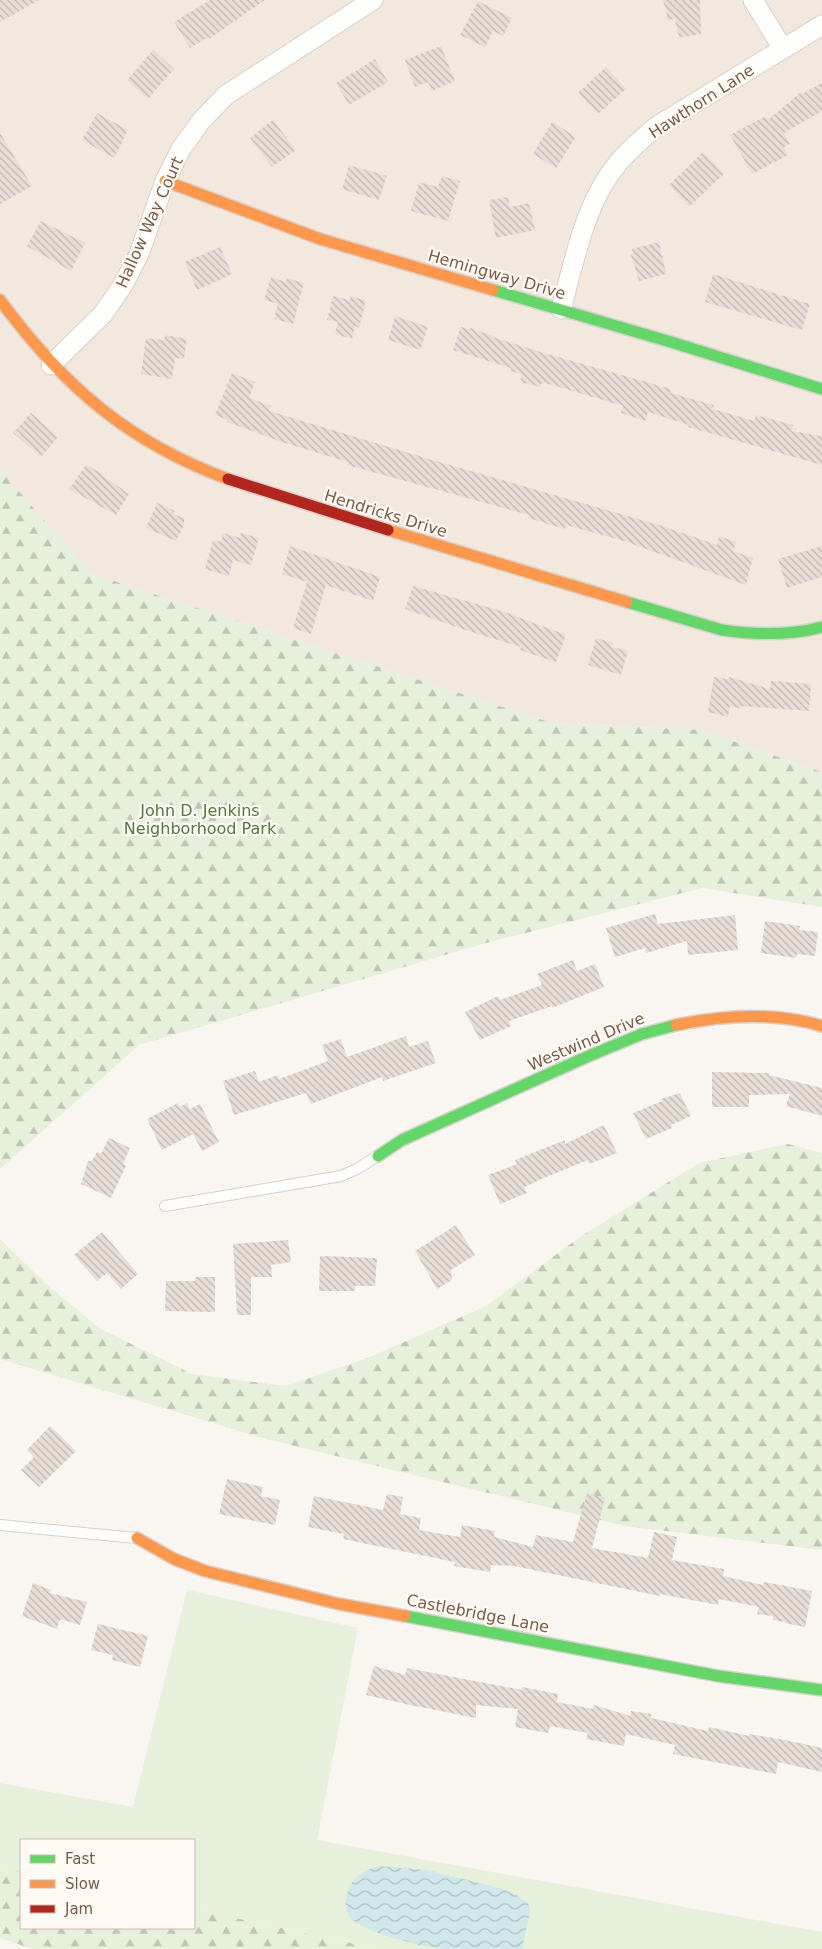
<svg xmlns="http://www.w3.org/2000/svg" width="822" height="1949" viewBox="0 0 822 1949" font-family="'DejaVu Sans',sans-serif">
  <defs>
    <pattern id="forest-firs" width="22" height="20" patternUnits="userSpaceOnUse" patternTransform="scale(1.25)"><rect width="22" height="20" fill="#e7f0db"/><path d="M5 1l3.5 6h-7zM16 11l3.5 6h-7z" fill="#c0c6b4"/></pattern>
    <pattern id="water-waves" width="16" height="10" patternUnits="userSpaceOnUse" patternTransform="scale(1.25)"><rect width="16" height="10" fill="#d0e8ea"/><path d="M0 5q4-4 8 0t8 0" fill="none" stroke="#aebfc0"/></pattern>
    <pattern id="building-back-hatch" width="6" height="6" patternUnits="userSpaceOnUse" patternTransform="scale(1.25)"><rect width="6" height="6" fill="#e6ded7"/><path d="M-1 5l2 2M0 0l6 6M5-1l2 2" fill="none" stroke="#bfb7b1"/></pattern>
  </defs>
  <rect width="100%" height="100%" fill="#f9f5f0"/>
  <path fill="#f2e8de" d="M0,0h822v772l-121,-42 -149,-7 -460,-149 -92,-91z"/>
  <path fill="#e7f0db" d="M187,1590l171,38 -41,212 505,92v17h-445l-183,-40v-69h-173v32l-21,-5v-84l133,24z"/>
  <g fill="url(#forest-firs)">
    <path d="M0,470l92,104 460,149 149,7 121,42v135l-120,-19 -220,56 -343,101 -139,124z"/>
    <path d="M788,1144l34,9v397l-197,-24 -359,-87 -266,-80v-120l44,43 55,46 93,46 94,12 82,-28 118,-52 94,-69 119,-74z"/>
    <path d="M0,1867l21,5v56h173v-19l183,40h-344l-33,-11z"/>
  </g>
  <path fill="url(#water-waves)" d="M379,1866l48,4 76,19 15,7 10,7 2,8 -8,38c-26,0 -52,0 -77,0 -19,-1 -85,-17 -96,-33 -5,-8 -4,-17 -1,-25 5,-15 16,-21 31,-25z"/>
  <g fill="url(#building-back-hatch)">
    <path d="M0,0h39l-39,22z"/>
    <path d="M210,0h55l-56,39 -1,-2 -18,11 -16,-26z"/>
    <path d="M663,0h37l1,34 -22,4 -4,-19 -7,1z"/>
    <path d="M478,1l34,17 -9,18 -10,-5 -8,16 -25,-12z"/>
    <path d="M441,46l14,35 -23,10 -4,-9 -13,5 -10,-27z"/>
    <path d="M153,50l21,19 -26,30 -21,-19z"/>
    <path d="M375,59l13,23 -39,23 -13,-22z"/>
    <path d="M606,67l20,22 -28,25 -20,-21z"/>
    <path d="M822,83v28l-38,22 6,11 -6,3 4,8 -36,19 -22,-39 36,-19 2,4 33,-28 1,2z"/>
    <path d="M97,113l31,17 -14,28 -32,-18z"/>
    <path d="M273,120l23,30 -24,17 -22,-29z"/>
    <path d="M552,122l24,15 -20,31 -23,-14z"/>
    <path d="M0,133l32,53 -32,18z"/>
    <path d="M703,152l21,22 -35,33 -20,-22z"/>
    <path d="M349,165l38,11 -8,24 -37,-11z"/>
    <path d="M442,176l18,5 -12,40 -37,-10 8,-29 19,5z"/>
    <path d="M508,197l2,10 19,-4 6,27 -39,8 -7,-38z"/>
    <path d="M41,221l44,22 -14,28 -44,-25z"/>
    <path d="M659,242l7,32 -27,7 -8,-26 2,-1 -1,-5z"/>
    <path d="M220,247l12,27 -35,16 -12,-28z"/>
    <path d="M713,274l97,30 -8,26 -97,-28z"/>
    <path d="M271,277l15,5 1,-4 17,5 -11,41 -19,-5 4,-15 -14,-4z"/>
    <path d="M333,296l16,4 2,-4 15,5 -7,27 -4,-2 -3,13 -17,-5 3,-12 -11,-2z"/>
    <path d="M395,316l33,11 -8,23 -32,-10z"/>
    <path d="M461,327l8,2 1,-1 23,8v1l44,14 134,38 -1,4 44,12 -1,4 41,12 2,-6 37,10 -2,6 31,5v29l-134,-38 1,-2 -41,-13 -3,9 -24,-8 2,-7 -81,-24 -2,5 -20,-5 2,-8 -12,-3 1,-3 -58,-18z"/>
    <path d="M165,335l22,4 -3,20 -9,-1 -3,21 -31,-5 5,-36 18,2z"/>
    <path d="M232,373l23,9 -6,16 22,8 -2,5 160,48 230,66 58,20 2,-9 17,6 -3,9 20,7 -7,27 -122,-44 -58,-16 -1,4 -37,-11 1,-3 -182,-50 1,-3 -66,-20 -55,-20 1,-2 -13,-5z"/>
    <path d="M31,413l27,24 -17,20 -28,-24z"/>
    <path d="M86,465l17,9 -1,1 27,19 -13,21 -47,-26z"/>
    <path d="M157,503l18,8 -2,3 11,4v7l-8,16 -30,-13z"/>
    <path d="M223,533l17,5 1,-5 18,5 -8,27 -18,-5 -4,16 -24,-7 8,-29 8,2z"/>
    <path d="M290,546l90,31 -7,24 -47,-16 -15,49 -18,-6 14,-46 -25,-8z"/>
    <path d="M822,546v31l-35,11 -9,-29z"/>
    <path d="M413,586l92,26 61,23 -10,27 -36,-12 1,-3 -59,-18 -57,-20z"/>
    <path d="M596,638l17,5 -1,4 16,4 -7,24 -33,-10z"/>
    <path d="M714,677l14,2 1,-2 41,12 1,-8 40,3 -2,27 -67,-5v3l-12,-3 -2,11 -20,-5z"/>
    <path d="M655,914l3,10 77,-9 3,35 -50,5 -1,-14 -41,12 -1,-5 -30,9 -9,-29z"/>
    <path d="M765,921l35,5 -1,4 19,2 -3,24 -18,-2 -1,4 -35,-5z"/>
    <path d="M573,960l4,11 18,-7 9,23 -52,21v-2l-43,15 2,5 -31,14 -15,-28 33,-16 2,4 42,-15 -5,-11z"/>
    <path d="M406,1036l3,11 19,-6 8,22 -53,18 -1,-4 -71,27 -5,-11 -72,22 -11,-34 32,-10 4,11 19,-7 1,4 49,-18 -6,-16 19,-6 6,18z"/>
    <path d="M712,1072l57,1v2l53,13v28l-36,-10 4,-12 -41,1v12h-37z"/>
    <path d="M680,1093l11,23 -20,9 1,3 -26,11 -13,-26 29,-12 -1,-2z"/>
    <path d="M178,1103l2,4 7,-4 3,6 10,-5 19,38 -17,9 -9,-17 -31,16 -15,-31z"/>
    <path d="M604,1125l13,28 -28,11 -1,-4 -44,18 -20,9 3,6 -27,11 -12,-29 29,-11 -2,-4 50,-20v4z"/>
    <path d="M109,1138l21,10 -7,16 3,2 -15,32 -30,-14 7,-23h4l5,-9 4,2z"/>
    <path d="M456,1225l19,30 -24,15 1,10 -15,9 -22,-38z"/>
    <path d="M102,1232l36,42 -17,15 -14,-16 -10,8 -23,-26z"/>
    <path d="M288,1240l3,22 -20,3 1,12h-21v38h-14l-4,-71z"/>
    <path d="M320,1256l57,2 -2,28h-20v5h-36z"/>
    <path d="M195,1277h20v35l-50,-1 1,-30h29z"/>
    <path d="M50,1426l26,25 -37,36 -18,-17 13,-13 -7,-7z"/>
    <path d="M227,1479l36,8 -2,9 19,4 -5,25 -56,-11z"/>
    <path d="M587,1493l18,5 -13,50 56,10 6,-26 23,5 -5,23 52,9 -1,7 40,9 1,-3 48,9 -7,36 -20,-4v-1l-12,-2v-4l-16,-2 2,-7 -40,-8 -1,6 -58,-11v2l-146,-30 -23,-1 -1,7 -36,-6 1,-4 -112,-23 1,-5 -36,-7 6,-31 69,14 4,-16 16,3 -3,17 21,4 -2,12 41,7 2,-12 33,6 -1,6 39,10 3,-12 37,7z"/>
    <path d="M33,1583l18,7 -1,3 37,9 -7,23 -20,-6 -3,10 -35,-13z"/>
    <path d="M98,1624l50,12 -8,31 -28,-7 1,-5 -22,-5z"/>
    <path d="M374,1666l31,9 2,-7 115,22v-3l36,7 -1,8 36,7 1,-4 36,11 1,-5 20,3v4l57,13 1,-4 40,9v-2l36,6 37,8v24l-44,-10 -2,12 -103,-20 2,-9 -49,-11 -2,12 -38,-7 2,-6 -38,-7 -2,7 -33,-6 3,-18 -42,-4v13l-61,-12 -49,-11z"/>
  </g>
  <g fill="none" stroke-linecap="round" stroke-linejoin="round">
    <g stroke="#d7d1cb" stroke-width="12">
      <g id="lane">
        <path d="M165,1206l176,-30 18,-8 18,-12"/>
        <path d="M0,1525l136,13"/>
      </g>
    </g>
    <g stroke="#d7d1cb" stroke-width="21">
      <g id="street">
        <path d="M753,0l30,49"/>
        <path d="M561,309c14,-49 23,-105 57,-146 12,-14 25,-25 39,-37l165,-101"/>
        <path d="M51,365l52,-51 20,-29 16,-31 26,-73 16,-32 20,-28 25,-26 147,-95"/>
      </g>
    </g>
    <g stroke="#d9d2cb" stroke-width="14">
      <g id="fast">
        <path d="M493,290l178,52 151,47"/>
        <path d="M627,602l95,28c34,5 66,6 100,-3"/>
        <path d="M378,1156l24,-16 189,-85 51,-21 34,-9"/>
        <path d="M405,1616l313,60 104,14"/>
      </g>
    </g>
    <g stroke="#d9d2cb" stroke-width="14">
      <g id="slow">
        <path d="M165,181l155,58 173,51"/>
        <path d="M0,300c63,85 127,142 228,179"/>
        <path d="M388,530l239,72"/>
        <path d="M676,1025c47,-10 99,-13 146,1"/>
        <path d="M137,1538l37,21 31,12 134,33 66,12"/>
      </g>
    </g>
    <g stroke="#d9d2cb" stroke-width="14">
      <path id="jam" d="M228,479l160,51"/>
    </g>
    <use href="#lane" stroke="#fefefd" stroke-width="10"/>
    <use href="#street" stroke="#fefefd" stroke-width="19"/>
    <use href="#fast" stroke="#63d668" stroke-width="11"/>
    <use href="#slow" stroke="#ff974d" stroke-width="11"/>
    <use href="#jam" stroke="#b3261e" stroke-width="11"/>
  </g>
  <g text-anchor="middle" stroke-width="4.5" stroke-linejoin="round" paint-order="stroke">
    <g font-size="16" fill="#7a5c4d" stroke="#fffaf3">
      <text transform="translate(701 101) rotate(-33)" y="6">Hawthorn Lane</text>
      <text transform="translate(149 222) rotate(-66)" y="6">Hallow Way Court</text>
      <text transform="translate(497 274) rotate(16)" y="6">Hemingway Drive</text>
      <text transform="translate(386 513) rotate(17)" y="6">Hendricks Drive</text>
      <text transform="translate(586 1041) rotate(-23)" y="6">Westwind Drive</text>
      <text transform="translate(478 1613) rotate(11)" y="6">Castlebridge Lane</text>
    </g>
    <g font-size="16" fill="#537a41" stroke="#fffaf3">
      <text x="200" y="816">John D. Jenkins<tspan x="200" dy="18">Neighborhood Park</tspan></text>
    </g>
  </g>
  <rect x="20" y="1839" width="175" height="90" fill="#fffaf3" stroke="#cabbb1"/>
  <rect x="30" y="1855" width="25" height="8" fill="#63d668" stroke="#cabbb1"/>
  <text x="65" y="1864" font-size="15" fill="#7a5c4d">Fast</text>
  <rect x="30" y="1880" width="25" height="8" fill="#ff974d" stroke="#cabbb1"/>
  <text x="65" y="1889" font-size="15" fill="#7a5c4d">Slow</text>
  <rect x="30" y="1905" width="25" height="8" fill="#b3261e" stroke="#cabbb1"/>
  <text x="65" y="1914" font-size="15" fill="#7a5c4d">Jam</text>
</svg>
